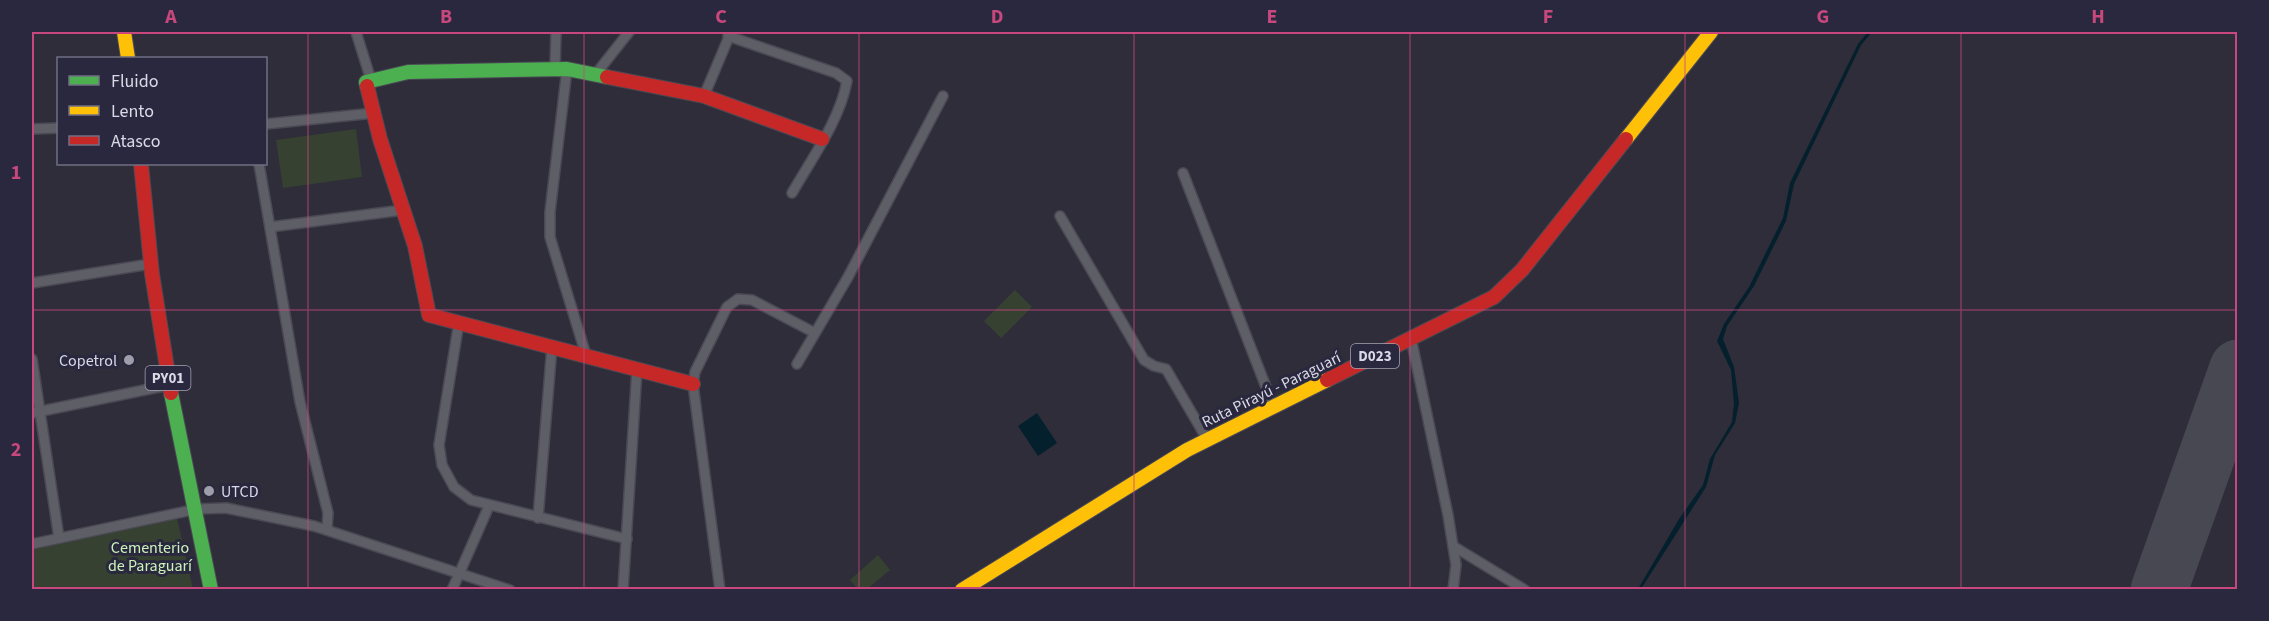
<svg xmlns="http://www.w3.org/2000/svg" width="2269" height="621" viewBox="0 0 2269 621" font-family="'Source Sans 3',sans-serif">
  <rect width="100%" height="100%" fill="#2e2d39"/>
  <g fill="#374132">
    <path d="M356,129l6,48 -79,11 -7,-48z"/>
    <path d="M1015,290l17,17 -31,31 -17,-17z"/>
    <path d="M177,518l16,71 -161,1v-43z"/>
    <path d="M878,555l12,15 -23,19h-9l-8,-9z"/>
  </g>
  <g fill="#04202d">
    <path d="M1868,32h4l-11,13 -67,139 -8,37 -32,65 -27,40 -4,13 11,28 5,36 -4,20 -20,32 -9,32 -65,102h-3l41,-70 24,-34 7,-26 22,-37 2,-18 -3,-34 -14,-29 7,-17 25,-37 34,-69 7,-35 68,-139z"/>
    <path d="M1037,413l20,30 -19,13 -20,-30z"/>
  </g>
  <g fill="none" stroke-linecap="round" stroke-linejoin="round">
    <path stroke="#484852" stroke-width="57" d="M2159,590l79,-222"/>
    <g stroke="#4a4954" stroke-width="12">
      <g id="street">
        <path d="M356,32l15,48"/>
        <path d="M728,36l108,37 11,8c-7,39 -35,77 -55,112"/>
        <path d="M555,69l1,-37"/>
        <path d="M567,69l-17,143v25l36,118"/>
        <path d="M595,75l34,-43"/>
        <path d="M704,96l27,-64"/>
        <path d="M266,124l108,-11"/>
        <path d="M32,129l26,-1"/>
        <path d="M259,164l41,238 28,111 -1,17"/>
        <path d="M1183,173l90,232"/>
        <path d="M1060,216l84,144 10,6 12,3 41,70"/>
        <path d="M270,227l133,-17"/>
        <path d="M32,283l118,-19"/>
        <path d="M459,322l-20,123 3,20 12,22 17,13 156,39"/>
        <path d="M1411,338l37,177 8,50 -3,25"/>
        <path d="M32,359l27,179"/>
        <path d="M797,364l51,-87 95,-181"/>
        <path d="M32,413l137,-28"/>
        <path d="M538,518l14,-172"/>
        <path d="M32,544l165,-35 29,-1 88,18 196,64"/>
        <path d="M1453,546l72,44"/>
        <path d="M452,590l37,-84"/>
        <path d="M623,590l14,-221"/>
        <path d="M720,590l-27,-206 2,-12 32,-65 11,-8 14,1 63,33"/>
      </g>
    </g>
    <g stroke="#4a4954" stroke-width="16">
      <g id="fast">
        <path d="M367,86l-1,-4 42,-10 159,-3 40,8"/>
        <path d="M171,393l40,197"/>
      </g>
    </g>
    <g stroke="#4a4954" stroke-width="16">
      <g id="slow">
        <path d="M124,32l4,26"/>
        <path d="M1626,139l85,-107"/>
        <path d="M962,590l225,-140 140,-70"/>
      </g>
    </g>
    <g stroke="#4a4954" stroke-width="16">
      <g id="jam">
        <path d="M607,77l97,19 118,43"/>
        <path d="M367,86l13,53 35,107 14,69 264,69"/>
        <path d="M141,164l11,110 19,119"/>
        <path d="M1327,380l167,-83 28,-27 104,-131"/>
      </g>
    </g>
    <use href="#street" stroke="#5e5e67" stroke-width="9"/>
    <use href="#fast" stroke="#4caf50" stroke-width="14"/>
    <use href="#slow" stroke="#ffc107" stroke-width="14"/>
    <use href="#jam" stroke="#c62828" stroke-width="14"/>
  </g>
  <path fill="none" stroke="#c8487e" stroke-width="1.5" stroke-opacity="0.55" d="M308,32v558M584,32v558M859,32v558M1134,32v558M1410,32v558M1685,32v558M1961,32v558M32,310h2206"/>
  <g fill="#9e9daa" stroke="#2a283e" stroke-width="2">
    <circle cx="129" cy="360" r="6"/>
    <circle cx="209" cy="491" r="6"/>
  </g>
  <g text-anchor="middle" stroke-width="6" stroke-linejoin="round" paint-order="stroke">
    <g fill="#2a283e" stroke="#a5a4b4" stroke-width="1.5">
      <rect x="1351" y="344" width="48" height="24" rx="4.5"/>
      <rect x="145.5" y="366" width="45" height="24" rx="4.5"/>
    </g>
    <g font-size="15" font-weight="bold" fill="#dad9e7">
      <text x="1375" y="361">D023</text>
      <text x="168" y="383">PY01</text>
    </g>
    <g font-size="16" fill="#dad9e7" stroke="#2a283e" text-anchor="end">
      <text x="117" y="366">Copetrol</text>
      <text x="221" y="497" text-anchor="start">UTCD</text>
    </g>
    <g font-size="16" fill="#dad9e7" stroke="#2a283e">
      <text transform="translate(1271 389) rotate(-26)" y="6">Ruta Pirayú - Paraguarí</text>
    </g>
    <g font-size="16" fill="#ccf2b8" stroke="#2a283e">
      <text x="150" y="553">Cementerio<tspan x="150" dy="18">de Paraguarí</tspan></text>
    </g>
  </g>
  <rect width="2269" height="621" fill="none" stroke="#2a283e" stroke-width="66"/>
  <rect x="57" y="57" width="210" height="108" fill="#2a283e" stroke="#706f82" stroke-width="1.5"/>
  <rect x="69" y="76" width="30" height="9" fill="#4caf50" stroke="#706f82" stroke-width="1.5"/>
  <text x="111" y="87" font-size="18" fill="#dad9e7">Fluido</text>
  <rect x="69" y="106" width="30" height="9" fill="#ffc107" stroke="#706f82" stroke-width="1.5"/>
  <text x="111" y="117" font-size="18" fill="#dad9e7">Lento</text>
  <rect x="69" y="136" width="30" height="9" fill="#c62828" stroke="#706f82" stroke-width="1.5"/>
  <text x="111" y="147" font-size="18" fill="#dad9e7">Atasco</text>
  <rect x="33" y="33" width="2203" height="555" fill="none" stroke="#c8487e" stroke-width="2"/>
  <g font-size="20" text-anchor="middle" font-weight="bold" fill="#c8487e">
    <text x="171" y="23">A</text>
    <text x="446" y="23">B</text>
    <text x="721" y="23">C</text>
    <text x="997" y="23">D</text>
    <text x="1272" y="23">E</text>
    <text x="1548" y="23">F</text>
    <text x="1823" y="23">G</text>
    <text x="2098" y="23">H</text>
    <text x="16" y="179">1</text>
    <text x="16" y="456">2</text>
  </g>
</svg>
